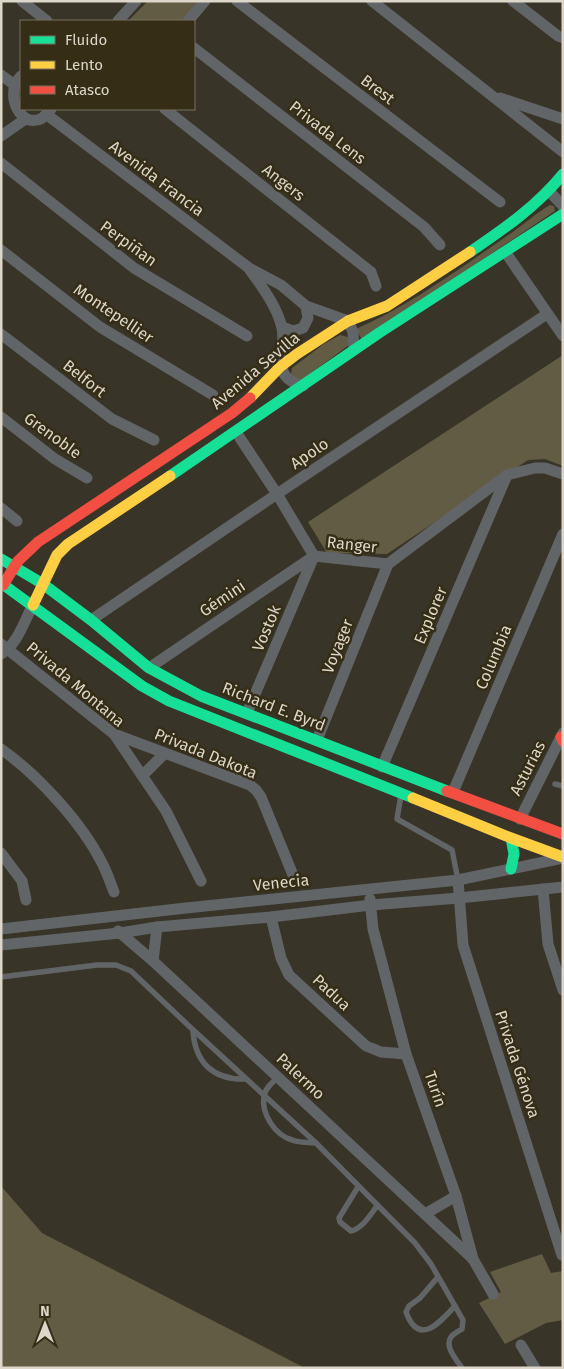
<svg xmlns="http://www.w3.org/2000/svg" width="564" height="1369" viewBox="0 0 564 1369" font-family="'Fira Sans',sans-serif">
  <rect width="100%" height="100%" fill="#383427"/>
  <g fill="#635c44">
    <path d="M148,1h52l-18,20h-54z"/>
    <path d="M550,205l4,1 1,5 -193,129 -6,-11c55,-24 104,-61 154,-95 13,-9 26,-21 40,-29z"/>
    <path d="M340,335l8,2 1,8 -49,36 -9,-6 1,-7 33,-25z"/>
    <path d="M563,355v111l-18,-7 -17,1 -141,94 -60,-1 -19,-31z"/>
    <path d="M1,1186l41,47 263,135h-304z"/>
    <path d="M542,1254l9,19 12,-2v49l-17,3 -41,21 -26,-41 22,-11 -11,-20z"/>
  </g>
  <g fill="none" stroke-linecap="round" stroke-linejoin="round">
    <g stroke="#626568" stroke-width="5.5">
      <path d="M555,784l8,2"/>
      <path d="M401,795l-4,24 55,31 6,30"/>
      <path d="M1,977l96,-12h19l15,6 59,56 126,116 99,100 16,21 32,56 -1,9c-3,2 -9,5 -11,8 -7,10 6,23 11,31"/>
      <path d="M193,1031c2,32 21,49 52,48"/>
      <path d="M278,1077c-5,5 -13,11 -14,19 -3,18 11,39 28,44 7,3 16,2 24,3"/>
      <path d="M358,1187l-19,31 1,4 11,9c12,-3 19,-16 26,-25"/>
      <path d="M438,1277l-18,21 -11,8 -3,6c13,35 33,11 49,-6"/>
    </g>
    <g stroke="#626568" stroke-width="11">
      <path d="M22,1l25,20"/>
      <path d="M237,1l263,201"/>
      <path d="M372,1l191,151"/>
      <path d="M513,1l45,35 5,2"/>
      <path d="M118,21l18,-20"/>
      <path d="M188,21l17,-20"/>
      <path d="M194,48l230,179 16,18"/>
      <path d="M1,75l11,8"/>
      <path d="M21,76c-21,20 7,66 30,33"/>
      <path d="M500,98l63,21"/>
      <path d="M165,109l206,163 5,14"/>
      <path d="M46,114l203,154 32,17 25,21 42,15 5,11 1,18"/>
      <path d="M1,136l23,-16"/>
      <path d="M1,163l133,105 113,68"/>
      <path d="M549,191l14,15"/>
      <path d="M1,250l99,77 113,68"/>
      <path d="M506,253l57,83"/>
      <path d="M250,270c12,17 27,36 32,58 5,25 -14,48 21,58"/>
      <path d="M282,327l11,4 10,-3 5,-10 -2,-12"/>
      <path d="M1,334l111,85 42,21"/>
      <path d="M1,417l54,42 32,19"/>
      <path d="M236,432l41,62 37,62"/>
      <path d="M1,508l16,13"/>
      <path d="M314,556l74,8 119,-89 28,-7h10l18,6"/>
      <path d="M91,620l186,-126 270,-180"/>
      <path d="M1,644l113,90 52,77 35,70"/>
      <path d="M1,654c17,-10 23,-33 32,-49"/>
      <path d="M149,668l165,-112"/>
      <path d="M247,713l67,-157"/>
      <path d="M114,734l136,51 6,5 5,7 32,78"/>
      <path d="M317,740l71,-176"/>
      <path d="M1,749c37,26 81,74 101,114 5,9 8,19 12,29"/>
      <path d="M382,767l125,-292"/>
      <path d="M143,775l21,-21"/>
      <path d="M453,792l110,-258"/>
      <path d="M520,819l43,-86"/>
      <path d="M1,853l21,28 4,19"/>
      <path d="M458,880l5,65 99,310"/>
      <path d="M543,889l5,55 15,46"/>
      <path d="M370,899l3,30 33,125 50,142 17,63 20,35"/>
      <path d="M271,917l10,41 8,17 77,71 15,6 25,2"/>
      <path d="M1,929l185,-21 272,-28 105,-22"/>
      <path d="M118,931l35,30 320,298"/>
      <path d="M1,945l119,-12 37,-6 114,-10 100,-12 88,-7 104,-11"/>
      <path d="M153,961l4,-34"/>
      <path d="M425,1214l31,-18"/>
      <path d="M521,1345l14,23"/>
    </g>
    <g stroke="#16e098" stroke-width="11">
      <path d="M470,252c34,-23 67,-46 93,-78"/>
      <path d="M170,476l209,-143 184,-119"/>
      <path d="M1,559l42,25 48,36 58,48 52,28 246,95"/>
      <path d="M1,583l141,103 27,15 244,97"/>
      <path d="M511,838l3,16 -3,15"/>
    </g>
    <g stroke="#ffcf43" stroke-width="11">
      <path d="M250,398l30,-31 17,-13 51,-33 39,-15 83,-54"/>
      <path d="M33,605l24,-50 11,-11 102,-68"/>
      <path d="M413,798l98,40 52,19"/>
    </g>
    <g stroke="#f24e42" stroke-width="11">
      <path d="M3,585l15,-24 20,-19 194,-129 18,-15"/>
      <path d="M561,737l2,4"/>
      <path d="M447,791l116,43"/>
    </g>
  </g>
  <g text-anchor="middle" stroke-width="5" stroke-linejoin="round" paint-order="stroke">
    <g font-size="16" fill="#dcd7c9" stroke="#352d16">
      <text transform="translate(378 89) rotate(37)" y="6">Brest</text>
      <text transform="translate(328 132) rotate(38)" y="6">Privada Lens</text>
      <text transform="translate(157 178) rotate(37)" y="6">Avenida Francia</text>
      <text transform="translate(284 182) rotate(38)" y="6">Angers</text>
      <text transform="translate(129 243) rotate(36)" y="6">Perpiñan</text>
      <text transform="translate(114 313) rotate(34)" y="6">Montepellier</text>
      <text transform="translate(255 370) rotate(-40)" y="6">Avenida Sevilla</text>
      <text transform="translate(85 378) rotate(38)" y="6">Belfort</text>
      <text transform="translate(53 435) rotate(36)" y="6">Grenoble</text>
      <text transform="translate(309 453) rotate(-34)" y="6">Apolo</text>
      <text transform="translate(352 544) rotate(6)" y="6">Ranger</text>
      <text transform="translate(222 598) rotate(-34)" y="6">Gémini</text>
      <text transform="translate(430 615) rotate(-67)" y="6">Explorer</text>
      <text transform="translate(266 628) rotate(-67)" y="6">Vostok</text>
      <text transform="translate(337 646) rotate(-68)" y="6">Voyager</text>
      <text transform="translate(493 657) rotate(-67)" y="6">Columbia</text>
      <text transform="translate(76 684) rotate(40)" y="6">Privada Montana</text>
      <text transform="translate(274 706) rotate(21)" y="6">Richard E. Byrd</text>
      <text transform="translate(206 753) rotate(22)" y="6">Privada Dakota</text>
      <text transform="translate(527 768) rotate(-63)" y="6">Asturias</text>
      <text transform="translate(281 882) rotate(-6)" y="6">Venecia</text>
      <text transform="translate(332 992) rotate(43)" y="6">Padua</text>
      <text transform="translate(518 1064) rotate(72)" y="6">Privada Génova</text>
      <text transform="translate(301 1076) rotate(43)" y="6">Palermo</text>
      <text transform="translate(436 1089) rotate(71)" y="6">Turín</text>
    </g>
  </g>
  <rect width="564" height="1369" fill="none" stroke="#dcd7c9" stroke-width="5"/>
  <rect x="20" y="20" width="175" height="90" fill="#352d16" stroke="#78715e"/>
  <rect x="30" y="36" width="25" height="8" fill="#16e098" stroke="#78715e"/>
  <text x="65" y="45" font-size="15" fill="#dcd7c9">Fluido</text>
  <rect x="30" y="61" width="25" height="8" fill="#ffcf43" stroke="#78715e"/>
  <text x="65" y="70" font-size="15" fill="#dcd7c9">Lento</text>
  <rect x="30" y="86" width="25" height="8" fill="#f24e42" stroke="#78715e"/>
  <text x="65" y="95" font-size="15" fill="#dcd7c9">Atasco</text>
  <g transform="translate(45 1324)" stroke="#352d16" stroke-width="4" paint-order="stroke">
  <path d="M0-4L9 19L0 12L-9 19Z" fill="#dcd7c9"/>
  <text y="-8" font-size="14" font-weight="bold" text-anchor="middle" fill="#dcd7c9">N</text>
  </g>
</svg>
